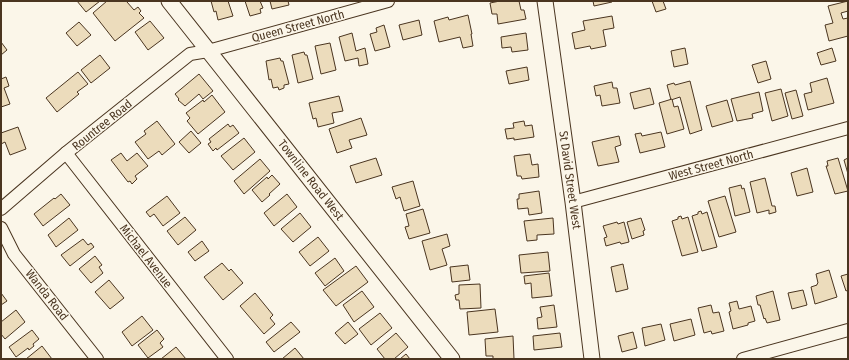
<svg xmlns="http://www.w3.org/2000/svg" width="849" height="360" viewBox="0 0 849 360" font-family="'Fira Sans Condensed',sans-serif">
  <rect width="100%" height="100%" fill="#fbf6e9"/>
  <g fill="#ecdcbc" stroke="#4a3520">
    <path d="M77,1h23l-14,11z"/>
    <path d="M107,1h21l-1,1 7,8 4,-3 3,4 -2,2 5,5 -29,23 -22,-28z"/>
    <path d="M211,1h17l5,15 -15,4 -2,-9 -2,1z"/>
    <path d="M245,1h15l3,7 -3,1 1,4 -11,3z"/>
    <path d="M270,1h18l1,4 -17,4z"/>
    <path d="M500,1h19l2,9h3l2,9 -28,5 -1,-10h-5l-2,-11z"/>
    <path d="M593,1h19v1l-18,4z"/>
    <path d="M652,1h11l3,8 -10,3z"/>
    <path d="M848,1v10l-7,2 2,6 5,-1v18l-19,5 -4,-16 8,-2 -5,-17z"/>
    <path d="M468,15l4,19h-1l2,12 -10,2 -3,-11 -21,5 -5,-21 14,-4 1,3z"/>
    <path d="M612,16l2,12 -11,2 3,16 -15,3 -1,-3 -15,3 -3,-16 13,-3 -2,-9z"/>
    <path d="M419,20l3,15 -19,5 -4,-15z"/>
    <path d="M150,21l14,17 -16,12 -13,-18z"/>
    <path d="M79,22l12,13 -14,11 -11,-13z"/>
    <path d="M384,25l6,22 -15,4 -5,-17 7,-2 -1,-4z"/>
    <path d="M352,33l4,18 9,-3 3,16 -9,2 -1,-8 -13,3 -6,-24z"/>
    <path d="M526,33l2,17 -16,2 -1,-5 -9,1 -1,-11z"/>
    <path d="M1,42l6,8 -6,5z"/>
    <path d="M330,43l6,27 -15,4 -6,-28z"/>
    <path d="M685,48l3,16 -14,3 -3,-16z"/>
    <path d="M832,48l4,13 -15,4 -4,-12z"/>
    <path d="M304,52l1,3h2l6,24 -15,4 -6,-28z"/>
    <path d="M100,55l10,13 -19,15 -10,-13z"/>
    <path d="M280,58l1,3h2l6,23 -5,1v3l-5,2 -1,-3 -5,1 -2,-9 -2,1 -3,-19z"/>
    <path d="M766,61l5,18 -13,4 -6,-18z"/>
    <path d="M527,67l2,13 -20,4 -3,-13z"/>
    <path d="M78,72l10,12 -11,8 2,2 -22,18 -11,-14z"/>
    <path d="M199,74l14,17 -10,8 -4,-5 -14,12 -7,-6 1,-1 -4,-5z"/>
    <path d="M6,77l3,9 -5,2 6,16 -9,3v-28z"/>
    <path d="M827,78l7,25 -26,7 -4,-16 8,-2 -2,-9z"/>
    <path d="M690,81l12,49 -12,4 -10,-37 -9,3 -4,-15 7,-2 1,2z"/>
    <path d="M612,82l1,6h4l3,15 -18,3 -2,-11 -4,1 -2,-10z"/>
    <path d="M650,88l4,16 -20,5 -4,-16z"/>
    <path d="M781,89l7,27 -16,5 -7,-28z"/>
    <path d="M796,90l7,26 -11,3 -7,-26z"/>
    <path d="M759,92l4,19 -11,3 1,4 -16,3 -6,-22z"/>
    <path d="M212,95l13,17 -27,22 -11,-13 3,-3 -4,-5 17,-13 1,2z"/>
    <path d="M339,96l4,15 -11,2 2,10 -16,4 -2,-9 -3,1 -4,-16z"/>
    <path d="M672,99l2,8 4,-1 6,23 -17,5 -8,-31z"/>
    <path d="M727,100l6,21 -21,6 -6,-21z"/>
    <path d="M361,118l6,17 -18,5 3,8 -15,5 -8,-24z"/>
    <path d="M157,121l18,23 -13,11 -3,-4 -11,8 -13,-17 11,-8 -2,-3z"/>
    <path d="M524,121l1,5 7,-1 2,12 -20,3v-2l-7,1 -2,-10 9,-1 -1,-5z"/>
    <path d="M228,124l2,3 3,-2 6,8 -22,17 -1,-2 -3,3 -5,-7 3,-2 -2,-3z"/>
    <path d="M18,127l8,22 -16,6 -5,-13 -4,2v-11z"/>
    <path d="M191,131l10,12 -12,10 -10,-11z"/>
    <path d="M661,132l4,15 -25,6 -5,-19 6,-1 1,3z"/>
    <path d="M619,136l2,9 -6,2 4,15 -21,4 -6,-24z"/>
    <path d="M244,138l11,14 -22,18 -12,-14z"/>
    <path d="M121,153l6,8 10,-8 11,13 -13,10 2,3 -5,5 -2,-3 -2,1 -17,-22z"/>
    <path d="M530,154l2,11 6,-1 1,13 -17,2 -1,-3h-4l-3,-20z"/>
    <path d="M376,158l6,17 -26,8 -6,-17z"/>
    <path d="M838,158l10,33 -13,3 -9,-28h2l-1,-5z"/>
    <path d="M848,158v16l-4,-14z"/>
    <path d="M260,159l10,12 -26,23 -10,-13z"/>
    <path d="M807,168l6,24 -16,4 -6,-23z"/>
    <path d="M272,175l8,9 -11,10 1,1 -8,7 -10,-12 15,-13 1,2z"/>
    <path d="M765,178l7,28h3l1,6 -7,2v-4l-12,3 -7,-31z"/>
    <path d="M413,181l7,25 -16,5 -4,-14 -4,2 -4,-12z"/>
    <path d="M741,185l1,4 2,-1 6,24 -15,4 -6,-28z"/>
    <path d="M539,191l3,22 -13,2 -1,-7 -10,1 -1,-10h2v-5z"/>
    <path d="M61,194l9,11 -27,21 -9,-12 20,-16 1,1z"/>
    <path d="M287,194l10,13 -23,19 -10,-13z"/>
    <path d="M167,196l13,17 -17,13 -9,-12 -4,3 -4,-5z"/>
    <path d="M725,196l11,36 -17,5 -11,-36z"/>
    <path d="M423,209l7,24 -21,6 -4,-12 4,-1 -3,-12z"/>
    <path d="M701,211l1,3 5,-2 10,35 -15,4 -10,-35 6,-2v-2z"/>
    <path d="M300,213l11,14 -18,15 -12,-13z"/>
    <path d="M681,216l1,3 6,-2 10,35 -16,4 -10,-35 6,-2v-2z"/>
    <path d="M185,217l11,13 -18,15 -11,-14z"/>
    <path d="M69,218l9,12 -22,17 -8,-12z"/>
    <path d="M553,218l1,16 -17,1v5l-10,1 -3,-20z"/>
    <path d="M641,218l4,12 -2,1 1,4 -12,4 -5,-17z"/>
    <path d="M617,222l1,2 6,-2 5,20 -8,2 -1,-2 -14,4 -2,-8 3,-1 -4,-11z"/>
    <path d="M447,234l3,12 -8,3 5,16 -17,5 -8,-29z"/>
    <path d="M318,237l11,14 -19,15 -11,-14z"/>
    <path d="M83,239l5,6 3,-2 3,4 -24,19 -9,-11z"/>
    <path d="M202,241l7,10 -14,10 -7,-9z"/>
    <path d="M548,252l2,19 -29,2 -2,-18z"/>
    <path d="M95,256l7,9 -3,2 4,6 -12,10 -12,-14z"/>
    <path d="M335,258l9,13 -19,15 -10,-13z"/>
    <path d="M222,263l7,8 2,-2 12,14 -20,17 -19,-23z"/>
    <path d="M623,264l5,25 -12,3 -5,-25z"/>
    <path d="M468,265l2,15 -18,2 -2,-15z"/>
    <path d="M356,266l12,16 -32,24 -13,-16z"/>
    <path d="M829,270l8,27 -22,7 -4,-17 6,-2v-1l1,-1 -2,-9z"/>
    <path d="M549,273l3,23 -20,2 -1,-15 -6,1 -1,-8z"/>
    <path d="M848,274v16l-2,1 -5,-15z"/>
    <path d="M109,280l15,18 -14,11 -15,-17z"/>
    <path d="M480,284l1,24 -21,1 -1,-9h-3l-1,-5 4,-1v-9z"/>
    <path d="M803,290l4,15 -15,4 -4,-16z"/>
    <path d="M362,291l12,16 -20,15 -11,-17z"/>
    <path d="M773,291l7,29 -13,3 -2,-5 -1,1 -4,-14h-2l-2,-9z"/>
    <path d="M1,293l6,8 -6,4z"/>
    <path d="M255,293l18,22 -3,3 5,6 -11,10 -24,-28z"/>
    <path d="M737,301l2,8 12,-3 4,15 -7,2v2l-15,4 -4,-17 2,-1 -2,-8z"/>
    <path d="M554,305l3,22 -19,2 -1,-11 5,-1 -2,-10z"/>
    <path d="M711,305l2,8 6,-1 5,19 -12,3 -1,-3 -7,2 -6,-25z"/>
    <path d="M495,309l3,23 -29,3 -2,-23z"/>
    <path d="M16,310l9,12 -20,17 -4,-5v-12z"/>
    <path d="M380,313l12,15 -21,17 -12,-16z"/>
    <path d="M142,316l11,14 -21,16 -10,-14z"/>
    <path d="M691,319l4,16 -21,6 -4,-17z"/>
    <path d="M291,322l9,10 -26,20 -8,-10z"/>
    <path d="M348,322l10,12 -13,10 -10,-11z"/>
    <path d="M661,324l4,16 -20,6 -3,-18z"/>
    <path d="M32,330l7,9 -6,5 1,2 -5,4 -1,-2 -12,9 -7,-10z"/>
    <path d="M157,330l7,9 -4,4 3,4 -15,11 -10,-13z"/>
    <path d="M633,332l4,16 -15,4 -4,-16z"/>
    <path d="M396,333l12,14 -14,12h-9l-8,-10z"/>
    <path d="M560,333l2,14 -28,3 -1,-14z"/>
    <path d="M513,336l1,23h-21v-3h-7l-1,-17z"/>
    <path d="M42,346l10,13h-26z"/>
    <path d="M176,347l10,12h-25z"/>
    <path d="M295,348l9,11h-22z"/>
    <path d="M406,354l4,5h-10z"/>
  </g>
  <g fill="none" stroke-linecap="round" stroke-linejoin="round">
    <g stroke="#4a3520" stroke-width="14">
      <g id="minor">
        <path d="M66,153l161,206"/>
        <path d="M573,202l275,-74"/>
        <path d="M1,209l65,-56 124,-99 18,-3 180,-50"/>
        <path d="M1,228l13,26 83,105"/>
        <path d="M743,359l105,-29"/>
      </g>
    </g>
    <g stroke="#4a3520" stroke-width="17">
      <g id="tertiary">
        <path d="M169,1l283,358"/>
        <path d="M545,1l28,201 19,157"/>
      </g>
    </g>
    <use href="#minor" stroke="#fbf6e9" stroke-width="12"/>
    <use href="#tertiary" stroke="#fbf6e9" stroke-width="15"/>
  </g>
  <g text-anchor="middle" stroke-width="3" stroke-linejoin="round" paint-order="stroke">
    <g font-size="12" fill="#4a3520" stroke="#fbf6e9">
      <text transform="translate(298 26) rotate(-15)" y="4">Queen Street North</text>
      <text transform="translate(102 125) rotate(-39)" y="4">Rountree Road</text>
      <text transform="translate(711 165) rotate(-15)" y="4">West Street North</text>
      <text transform="translate(311 180) rotate(52)" y="4">Townline Road West</text>
      <text transform="translate(570 180) rotate(82)" y="4">St David Street West</text>
      <text transform="translate(146 256) rotate(52)" y="4">Michael Avenue</text>
      <text transform="translate(47 295) rotate(52)" y="4">Wanda Road</text>
    </g>
  </g>
  <rect width="849" height="360" fill="none" stroke="#4a3520" stroke-width="4"/>
</svg>
